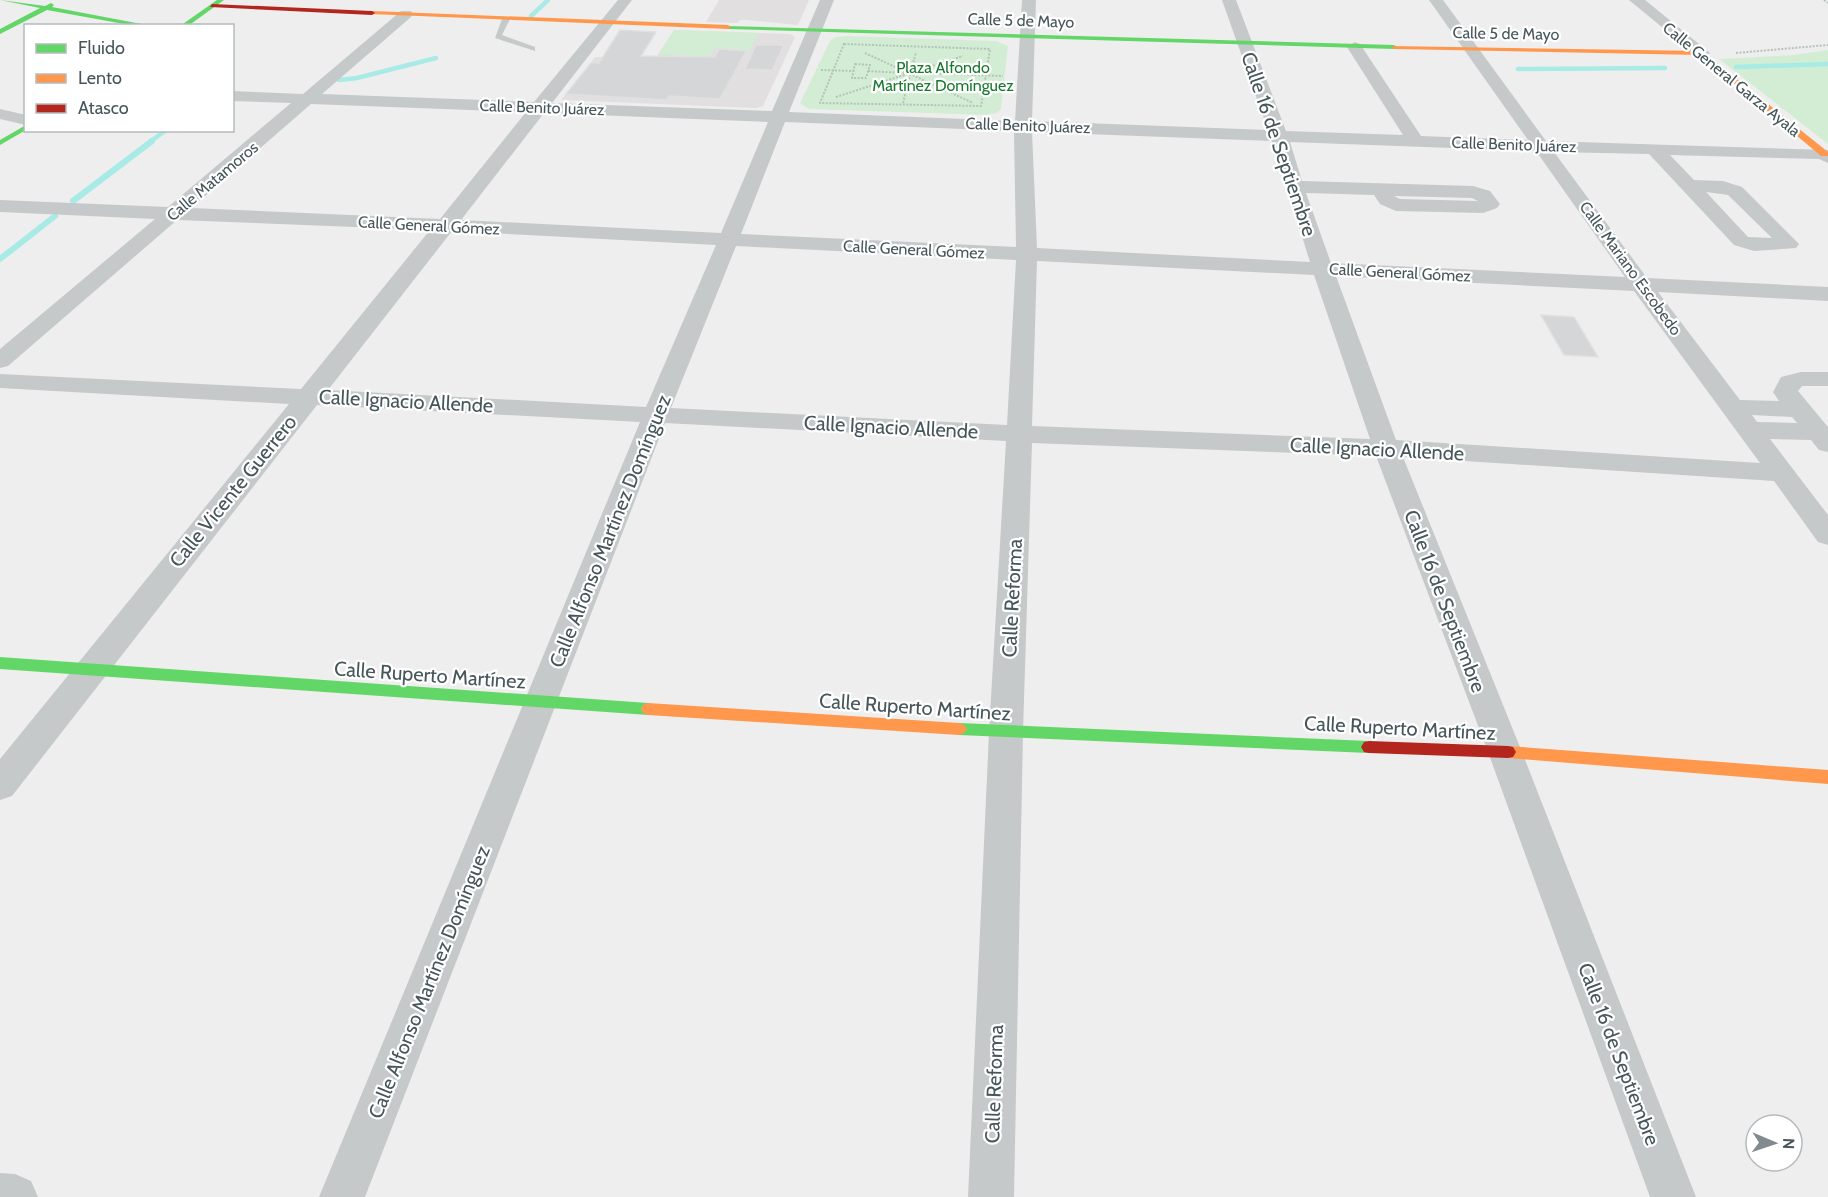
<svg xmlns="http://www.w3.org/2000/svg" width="1828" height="1197" viewBox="0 0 1828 1197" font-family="Cabin,sans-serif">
  <rect width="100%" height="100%" fill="#efeeee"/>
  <g fill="#e1dfe0">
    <path d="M719,0h90l-11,25 -51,-5h-7l-2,3 -32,-1z"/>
    <path d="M674,30l116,4 5,3 -32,69 -7,2 -195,-8 34,-43 60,2z"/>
  </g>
  <g fill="#d3edd5">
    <path d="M674,30l85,3 -9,17 -35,-2 -5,8 -52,-1z"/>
    <path d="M847,36l149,5 12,5 -7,63 -5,4 -9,2 -178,-6 -9,-6 30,-62 6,-4z"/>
    <path d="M1828,50v94l-109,-85 74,-4z"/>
  </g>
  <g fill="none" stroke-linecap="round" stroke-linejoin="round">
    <g stroke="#a8eae5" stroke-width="4.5">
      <path d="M531,16l17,-16"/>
      <path d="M1736,67l92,-3"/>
      <path d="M1518,69l147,-1"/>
      <path d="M339,80l18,-2 79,-20"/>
      <path d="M150,142l16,-12"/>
    </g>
    <g stroke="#a8eae5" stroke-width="6">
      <path d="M73,201l79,-60"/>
      <path d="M0,259l55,-43"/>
    </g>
  </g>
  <g fill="#d5d6d7" stroke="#e0e0e1" stroke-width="1.5">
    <path d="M620,30l36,2 -15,24 74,1 4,-8 27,2 -26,48 -51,-3 -3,4 -100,-6 25,-31h8z"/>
    <path d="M756,45h28l-12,25 -27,-1z"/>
    <path d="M1541,315l33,2 24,40 -34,-2z"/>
  </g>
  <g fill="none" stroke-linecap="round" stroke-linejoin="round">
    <g stroke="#b5c2ba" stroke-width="2" stroke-dasharray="2 1.5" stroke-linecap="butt">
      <path d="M1824,0l4,3"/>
      <path d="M844,44l146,5 -9,57 -161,-3z"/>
      <path d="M865,53l108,50"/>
      <path d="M1736,53l92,-8"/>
      <path d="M855,64l15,1 -4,13h-14z"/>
      <path d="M821,70l32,1"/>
      <path d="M868,71l36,2"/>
      <path d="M915,73l88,3"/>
      <path d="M836,97l127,-41"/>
      <path d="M903,103l13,-51"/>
    </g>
    <path fill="#c5c9ca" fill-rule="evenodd" d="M506,17l4,2 -8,16 33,12v4l-40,-13 7,-19z"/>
    <g fill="#c5c9ca" fill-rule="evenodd">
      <path d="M618,0h14l-80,103 220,8 48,-111h14l-45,112 226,9 7,-121h14l-4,121 236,9 -46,-130h14l50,131 117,4 -56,-88 8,-5 5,2 61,92 107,4 -99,-140h14l103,141 282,9v13l-9,-4 -149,-4 24,25 29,1 19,6 57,57 -3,4 -42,3 -20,-6 -85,-91 -95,-2 93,126 181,9v14l-170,-9 82,108 39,1 -6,-9 8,-15 20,-5h27v14h-26l-4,5 30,36v25l-9,-2 -8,-10 -41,-1 58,76v30l-10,-3 -44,-61 -371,-24 119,295 174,445h-46l-162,-445 -112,-296 -344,-13 -9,289 -9,465h-46l21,-465 17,-291 -341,-18 -300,774h-46l321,-775 -323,-17 -305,391 -12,4v-41l289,-355 -289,-16v-14l301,15 129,-159 -253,-10 -169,146 -8,2v-19l155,-130 -155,-7v-12l168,7 123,-104 -59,-2v-10l71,3 98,-83h10l2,3 -2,3 -89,77 212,8zM311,104l215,8 -86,107 -249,-11zM544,113l224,9 -47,111 -260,-13zM785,122l229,9 2,116 -275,-13zM1032,132l240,9 38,121 -273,-14zM1290,142l246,9 89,126 -294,-14 -25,-70 68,2 6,9 16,7 87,2 14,-5 3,-4 -10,-13 -17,-5 -171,-5zM1706,192l22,3 44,43 -24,-1zM1394,196l78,2 6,3 -78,-2zM452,231l264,14 -70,162 -318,-17zM736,246l280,14 -9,165 -336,-17zM1037,261l277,14 56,164 -338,-13zM1336,276l298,15 126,172 -364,-23zM1752,415l40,2 5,6 -40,-1z"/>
      <path d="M1629,0h16l65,53 -3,3h-10z"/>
      <path d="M0,109l26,6v10l-26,-6z"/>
      <path d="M0,1173l15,1 16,7 7,16h-38z"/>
    </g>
    <g fill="#63d668" fill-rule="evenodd">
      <path d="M0,0l45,6 6,-3 3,2 -2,2 100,19h-17l-88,-16 -47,24v-5l40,-21z"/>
      <path d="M217,0h7l-36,26h-8z"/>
      <path d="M726,26l668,19 3,2 -3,2 -666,-20z"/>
      <path d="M26,125v5l-26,15v-5z"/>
      <path d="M0,657l648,46 5,2 2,4 -2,4 -5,2 -648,-46z"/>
      <path d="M959,723l410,18 5,1 3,5 -3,5 -5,1 -410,-18 -5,-2 -3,-4 3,-4z"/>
    </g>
    <g fill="#ff974d" fill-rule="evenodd">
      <path d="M372,11l356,14 3,2 -3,2 -358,-15z"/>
      <path d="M1392,46l310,5 126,101v4h-7l-121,-101 -306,-6z"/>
      <path d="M648,703l311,20 5,2 3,4 -3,4 -5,2 -311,-20 -5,-2 -2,-4 2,-4z"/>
      <path d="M1508,746l320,24v14l-320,-26 -5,-1 -3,-5 3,-5z"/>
    </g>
    <g fill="#b3261e" fill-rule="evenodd">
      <path d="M212,4l160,7 3,2 -3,2 -162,-8z"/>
      <path d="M1369,741l139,5 5,1 3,5 -3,5 -5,1 -139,-5 -5,-1 -3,-5 3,-5z"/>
    </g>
  </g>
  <g text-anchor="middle" stroke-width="4.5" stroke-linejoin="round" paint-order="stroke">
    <g font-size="16" fill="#46565a" stroke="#fff">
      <text transform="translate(1021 20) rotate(2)" y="6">Calle 5 de Mayo</text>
      <text transform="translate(1506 33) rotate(1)" y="6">Calle 5 de Mayo</text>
      <text transform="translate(1732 79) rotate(39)" y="6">Calle General Garza Ayala</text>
      <text transform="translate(542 107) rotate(2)" y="6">Calle Benito Juárez</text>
      <text transform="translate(1028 125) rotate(2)" y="6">Calle Benito Juárez</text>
      <text transform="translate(1514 144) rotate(2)" y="6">Calle Benito Juárez</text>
      <text transform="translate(212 181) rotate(-40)" y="6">Calle Matamoros</text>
      <text transform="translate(429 225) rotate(3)" y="6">Calle General Gómez</text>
      <text transform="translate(914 249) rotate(3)" y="6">Calle General Gómez</text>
      <text transform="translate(1631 268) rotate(54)" y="6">Calle Mariano Escobedo</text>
      <text transform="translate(1400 272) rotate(3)" y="6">Calle General Gómez</text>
    </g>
    <g font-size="16" fill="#19782d" stroke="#fff">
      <text x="943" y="73">Plaza Alfondo<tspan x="943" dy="18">Martínez Domínguez</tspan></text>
    </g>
    <g font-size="20" fill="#46565a" stroke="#fff">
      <text transform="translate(1279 144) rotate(71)" y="7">Calle 16 de Septiembre</text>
      <text transform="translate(406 401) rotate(3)" y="7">Calle Ignacio Allende</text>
      <text transform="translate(891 427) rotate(3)" y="7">Calle Ignacio Allende</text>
      <text transform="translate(1377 449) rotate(3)" y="7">Calle Ignacio Allende</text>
      <text transform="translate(233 491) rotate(-51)" y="7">Calle Vicente Guerrero</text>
      <text transform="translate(610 531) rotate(-68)" y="7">Calle Alfonso Martínez Domínguez</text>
      <text transform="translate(1012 598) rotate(-87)" y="7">Calle Reforma</text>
      <text transform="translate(1445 601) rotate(69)" y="7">Calle 16 de Septiembre</text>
      <text transform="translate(430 675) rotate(4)" y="7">Calle Ruperto Martínez</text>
      <text transform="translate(915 707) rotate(4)" y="7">Calle Ruperto Martínez</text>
      <text transform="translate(1400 728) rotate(3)" y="7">Calle Ruperto Martínez</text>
      <text transform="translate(429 982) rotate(-68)" y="7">Calle Alfonso Martínez Domínguez</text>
      <text transform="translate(1619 1054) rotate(69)" y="7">Calle 16 de Septiembre</text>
      <text transform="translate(994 1084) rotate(-88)" y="7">Calle Reforma</text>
    </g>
  </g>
  <rect x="24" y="24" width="210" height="108" fill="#ffffff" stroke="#b5bbbd" stroke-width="1.5"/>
  <rect x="36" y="44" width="30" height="9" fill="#63d668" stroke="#b5bbbd" stroke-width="1.5"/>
  <text x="78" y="54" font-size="18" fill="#46565a">Fluido</text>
  <rect x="36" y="74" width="30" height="9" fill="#ff974d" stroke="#b5bbbd" stroke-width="1.5"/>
  <text x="78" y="84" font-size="18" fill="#46565a">Lento</text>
  <rect x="36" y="104" width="30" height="9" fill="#b3261e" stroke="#b5bbbd" stroke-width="1.5"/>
  <text x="78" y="114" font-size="18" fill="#46565a">Atasco</text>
  <g transform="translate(1774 1143) rotate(92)"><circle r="28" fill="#ffffff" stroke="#b5bbbd" stroke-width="1.5"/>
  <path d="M0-4.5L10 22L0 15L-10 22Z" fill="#818b8e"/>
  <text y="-9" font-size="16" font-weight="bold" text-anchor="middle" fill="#46565a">N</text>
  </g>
</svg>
